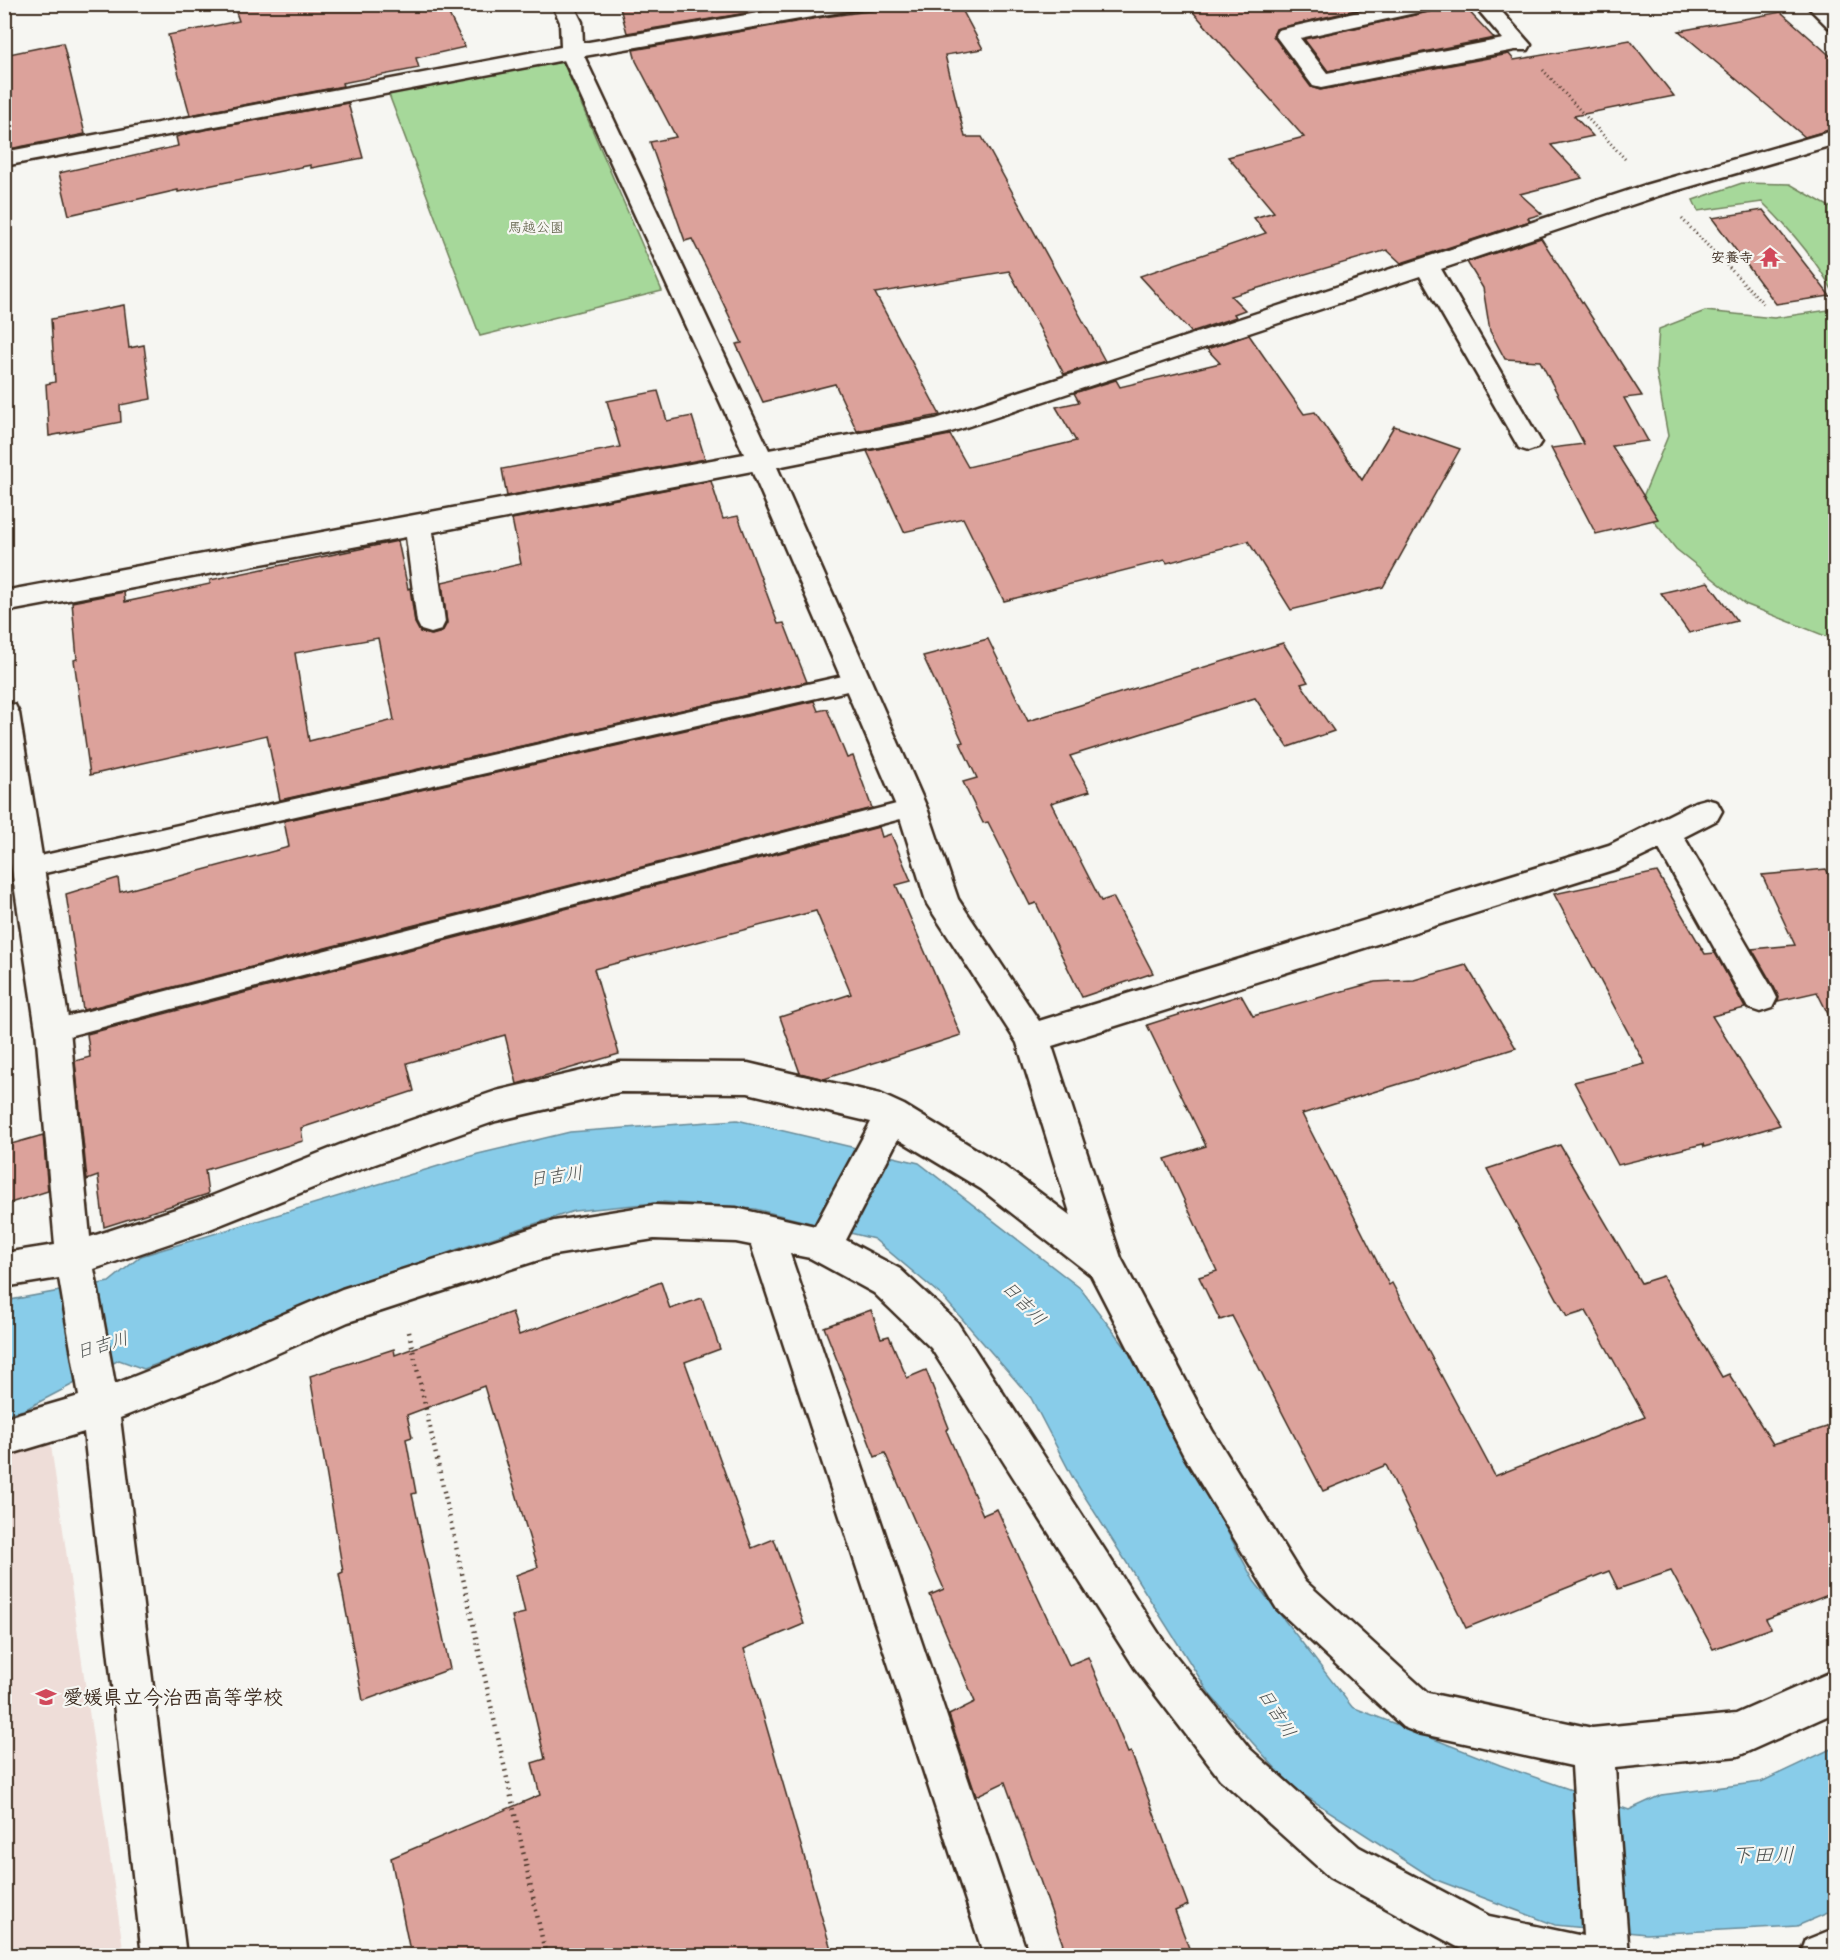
<svg xmlns="http://www.w3.org/2000/svg" width="1840" height="1960" viewBox="0 0 1840 1960" font-family="'Architects Daughter','Klee One',sans-serif">
  <rect width="100%" height="100%" fill="#f6f6f2"/>
  <filter id="ink" filterUnits="userSpaceOnUse"><feTurbulence type="fractalNoise" baseFrequency=".0167" numOctaves="2"/><feDisplacementMap in="SourceGraphic" scale="12" xChannelSelector="R" yChannelSelector="G"/><feConvolveMatrix kernelMatrix="1 2 1 2 8 2 1 2 1" color-interpolation-filters="sRGB"/></filter>
  <g filter="url(#ink)">
    <path fill="#eeddd8" d="M48,1425l76,530 -119,1v-518z"/>
    <g fill="#a6d89a" stroke="#70815c" stroke-width="1.5">
      <path d="M563,62l99,229 -182,45 -92,-244z"/>
      <path d="M1742,183l48,1 45,26v85c-19,-36 -44,-65 -73,-93l-64,9 -5,-11z"/>
      <path d="M1835,309v331l-90,-36 -69,-55 -36,-45 28,-68 -12,-66 3,-41 46,-18 69,7z"/>
    </g>
    <path fill="#88cce9" stroke="#698b98" stroke-width="1.5" d="M737,1120l182,43 161,125 55,72 119,221 98,126 148,58 129,45 32,-15 100,-13 74,-35v163l-38,16 -151,8 -91,-9 -121,-46 -141,-91 -82,-92 -138,-218 -42,-80 -88,-101 -69,-58 -119,-30 -91,-7 -90,9 -116,38 -314,120 -25,-9 -95,50 -19,4v-113l104,-19 32,-26 337,-102 92,-22z"/>
    <g fill="#dca29b" stroke="#3b2a1e" stroke-width="1.5" fill-rule="evenodd">
      <path d="M233,4h211l21,43 -49,11 3,10 -77,15 1,3 -153,29 -22,-80 71,-14z"/>
      <path d="M619,4h143l2,6 -137,23z"/>
      <path d="M922,4h37l24,45 -38,6 20,82h17l123,224 -41,13 -55,-103 -134,22 65,122 -83,16 -22,-47 -72,18 -27,-58 6,-1 -36,-76 -14,-28 -7,2 -35,-99 26,-5 -40,-76 -3,-11 191,-33z"/>
      <path d="M1186,4h195l-105,25 -3,7 38,51 9,3 189,-36 5,6 116,-20 44,56 -100,20 19,20 -42,9 31,33 -62,16 22,20 -14,4 2,3 -129,42 -14,-13 -156,46 14,14 -11,4 2,3 -45,15 -51,-56 126,-43 -12,-15 20,-6 -46,-55 76,-20z"/>
      <path d="M1437,4h25l32,34 -166,33 -24,-32 129,-28z"/>
      <path d="M1781,12l55,49v67l-31,9 -126,-106z"/>
      <path d="M63,43l22,91 -81,16v-95z"/>
      <path d="M348,103l15,55 -52,10v-3l-133,27v-2l-109,25 -10,-42 119,-27 -2,-9 18,-5z"/>
      <path d="M1763,210l67,86 -54,8 -64,-86z"/>
      <path d="M1541,238l101,158 -18,2 24,43 -36,5 46,73 -62,15 -45,-86 33,-4 -44,-83 -35,-2 -15,-28 -7,-43 -16,-26z"/>
      <path d="M124,305l5,43 15,-3 7,54 -31,6 1,17 -72,14 -3,-52 9,-2 -4,-63z"/>
      <path d="M1249,335l55,79 11,-2 47,68 32,-54 66,23 -77,138 -92,23 -43,-69 -81,22 -2,-3 -161,41 -41,-83 -59,14 -37,-81 83,-16 18,32 108,-26 -20,-34 23,-5 -5,-9 42,-13 4,7 100,-24 -13,-14z"/>
      <path d="M658,391l9,30 25,-5 13,43 -198,37 -5,-27 118,-22 -13,-46z"/>
      <path d="M711,481l12,38 15,-3 40,108 6,-1 23,59 -527,118 -13,-65 -177,40 -16,-115 3,-1 -5,-57 52,-10 1,10 85,-18v-4l188,-39 10,48 2,-1 5,35 5,9 12,3 10,-3 5,-9 -5,-41 79,-18 -9,-45zM378,638l16,82 -85,21 -14,-88z"/>
      <path d="M1708,582l29,39 -48,12 -28,-40z"/>
      <path d="M988,639l40,82 255,-78 25,39 -7,2 33,47 -46,16 -33,-49 -185,58 20,35 -39,12 50,98 12,-4 40,76 -71,24 -46,-94 -6,2 -42,-83 -5,1 -20,-41 14,-4 -17,-35 3,-1 -40,-86z"/>
      <path d="M814,701l4,10 9,-2 20,49 6,-2 19,52 -789,202 -17,-116 52,-16 2,14 169,-45 -5,-26z"/>
      <path d="M879,827l3,10 9,-3 20,47 -15,4 65,150 -137,44 -24,-6 -20,-56 71,-23 -35,-83 -222,58 25,85 -102,30 -12,-49 -98,28 7,28 -113,37 2,13 -98,29 3,24 -104,33 -6,-51 -11,4 -12,-119 15,-4 -3,-23z"/>
      <path d="M1826,869l10,18v143l-19,-38 -39,9 1,-4 -5,-10 -22,-38 43,-4 -33,-70z"/>
      <path d="M1657,872l48,82 10,-1 30,55 -33,8 68,109 -76,22 -1,-3 -85,21 -44,-83 71,-18 -91,-170z"/>
      <path d="M1466,965l50,83 -214,66 87,171 3,-2 103,193 150,-59 -59,-106 -19,6 -80,-148 73,-24 81,138 22,-7 59,101 7,-3 44,70 63,-20v168l-70,27 5,9 -58,21 -42,-78 -53,18 -9,-18 -143,57 -80,-163 -63,26 -91,-175 -12,4 -21,-43 18,-6 -52,-112 41,-13 -59,-121 94,-30 12,21 122,-34 39,-2z"/>
      <path d="M43,1135l5,56 -44,14v-59z"/>
      <path d="M661,1282l9,27 32,-11 18,51 -35,13 67,186 22,-9 30,85 -60,25 89,307h-422l-20,-98 149,-63 -8,-32 13,-4 -33,-143 13,-3 -9,-38 22,-8 -54,-181 -77,29 5,22 -6,2 10,54 -4,1 38,175 -87,32 -24,-127 4,-2 -33,-196 84,-27 1,6 117,-43 7,23z"/>
      <path d="M871,1310l10,28 8,-2 18,42 19,-8 23,58 -3,2 37,85 14,-6 72,156 19,-8 40,96 3,-1 57,153 -13,6 17,45h-125l-62,-174 -29,14 -27,-81 26,-13 -45,-107 14,-6 -59,-136 -10,4 -51,-130z"/>
    </g>
    <g fill="none" stroke-linecap="round" stroke-linejoin="round">
      <g stroke="#3b2a1e" stroke-width="5">
        <g id="service">
          <path d="M856,673l7,3 3,5 -3,5 -7,3 -829,188 -8,-3 -3,-6 3,-6 8,-3z"/>
          <path d="M912,800l7,2 4,6 -4,6 -7,2 -859,224 -8,-3 -3,-7 3,-7 8,-3z"/>
        </g>
      </g>
      <g stroke="#3b2a1e" stroke-width="5">
        <g id="minor">
          <path d="M552,4h21l9,18 1,21 227,-39h52l-2,5 -8,1 -268,46 185,394 167,-31 709,-234 191,-55v14l-175,51 -220,74 100,173 -4,6 -9,3 -9,-3 -99,-172 -472,157 -171,34 150,341 31,91 81,122 570,-176 86,-43 11,-3 11,3 5,9 -5,9 -33,17 88,151 5,10 -5,10 -12,4 -12,-4 -89,-159 -40,19 -567,178 69,212 91,172 93,151 123,112 164,35 144,-14 100,-44v42l-98,44 -123,12 14,188h-155l-145,-79 -109,-98 -85,-111 -204,-320 -57,-55 -64,-35 -20,-4 238,702h-44l-233,-711 -15,-3 -82,-3 -100,16 -206,67 -129,57 -99,39 66,538h-44l-58,-524 -80,24v-38l75,-22 -20,-118 -55,9v-34l51,-8 -19,-215 -32,-213v-115l11,3 4,8 51,317 20,207 107,-35 145,-58 154,-53 124,-29 128,1 132,31 24,11 101,62 66,49 -54,-173 -90,-139 -30,-96 -145,-337 -319,61 12,90 -4,8 -10,3 -10,-3 -4,-8 -11,-85 -402,75v-21l740,-137 -180,-394 -560,106v-14l557,-105 -1,-25zM620,1092l128,1 123,29 -56,104 -79,-18 -82,-3 -100,16 -212,68 -147,63 -80,32 -21,-115 106,-36 150,-60 146,-52zM898,1139l83,50 110,86 93,181 93,153 126,118 15,6 154,33 11,170 -94,-20 -130,-69 -109,-98 -87,-109 -206,-318 -57,-53 -54,-29z"/>
          <path d="M1394,4h41l-2,5 -133,29 27,35 176,-34 -30,-35h22l36,41 -3,5h-13l-194,38 -8,-2 -38,-51 3,-5z"/>
          <path d="M1836,1928v28h-36l6,-16z"/>
        </g>
      </g>
      <g stroke="#3b2a1e" stroke-width="5">
        <path id="tertiary" d="M1805,4h24l7,6v18l-8,-1z"/>
      </g>
      <g stroke="#3b2a1e" stroke-width="3" stroke-dasharray="1 3" stroke-linecap="butt">
        <path d="M1543,70l82,89"/>
        <path d="M1682,219l83,86"/>
      </g>
      <path stroke="#3b2a1e" stroke-width="4.5" stroke-dasharray="1.5 5" stroke-linecap="butt" d="M409,1332l137,624"/>
      <use href="#service" fill="#f6f6f2" fill-rule="evenodd"/>
      <use href="#minor" fill="#f6f6f2" fill-rule="evenodd"/>
      <use href="#tertiary" fill="#f6f6f2" fill-rule="evenodd"/>
    </g>
  </g>
  <defs>
    <g id="temple-bare" transform="scale(1.62)"><path d="M0-6L5-2H3V0L6.5 2.5H4V6H1.5V3h-3V6H-4V2.5H-6.5L-3 0V-2H-5Z" fill="#d1495b" stroke="#f6f6f2" stroke-width="2.5" paint-order="stroke"/></g>
    <g id="school-bare" transform="scale(1.62)"><path d="M0-5L7-2L0 1L-7-2ZM-4 1L0 2.5L4 1V4Q0 6-4 4Z" fill="#d1495b" stroke="#f6f6f2" stroke-width="2.5" paint-order="stroke"/></g>
  </defs>
  <g fill-rule="evenodd">
    <use href="#temple-bare" x="1770" y="257"/>
    <use href="#school-bare" x="46" y="1697"/>
  </g>
  <g text-anchor="middle" stroke-width="4.5" stroke-linejoin="round" paint-order="stroke">
    <g font-size="14" fill="#56563d" stroke="#f6f6f2">
      <text x="536" y="232">馬越公園</text>
    </g>
    <g font-size="14" font-weight="bold" fill="#3b2a1e" stroke="#f6f6f2" text-anchor="end">
      <text x="1753" y="262">安養寺</text>
    </g>
    <g font-size="18" font-style="italic" fill="#4e5251" stroke="#f6f6f2">
      <text transform="translate(556 1176) rotate(-8)" y="6">日吉川</text>
      <text transform="translate(1024 1303) rotate(46)" y="6">日吉川</text>
      <text transform="translate(102 1345) rotate(-16)" y="6">日吉川</text>
      <text transform="translate(1277 1713) rotate(58)" y="6">日吉川</text>
    </g>
    <g font-size="20" font-weight="bold" fill="#3b2a1e" stroke="#f6f6f2" text-anchor="start">
      <text x="63" y="1704">愛媛県立今治西高等学校</text>
    </g>
    <g font-size="21" font-style="italic" fill="#4e5251" stroke="#f6f6f2">
      <text x="1763" y="1862">下田川</text>
    </g>
  </g>
  <rect width="1840" height="1960" fill="none" stroke="#f6f6f2" stroke-width="24"/>
  <rect x="12" y="12" width="1816" height="1936" fill="none" stroke="#3b2a1e" stroke-width="2" filter="url(#ink)"/>
</svg>
